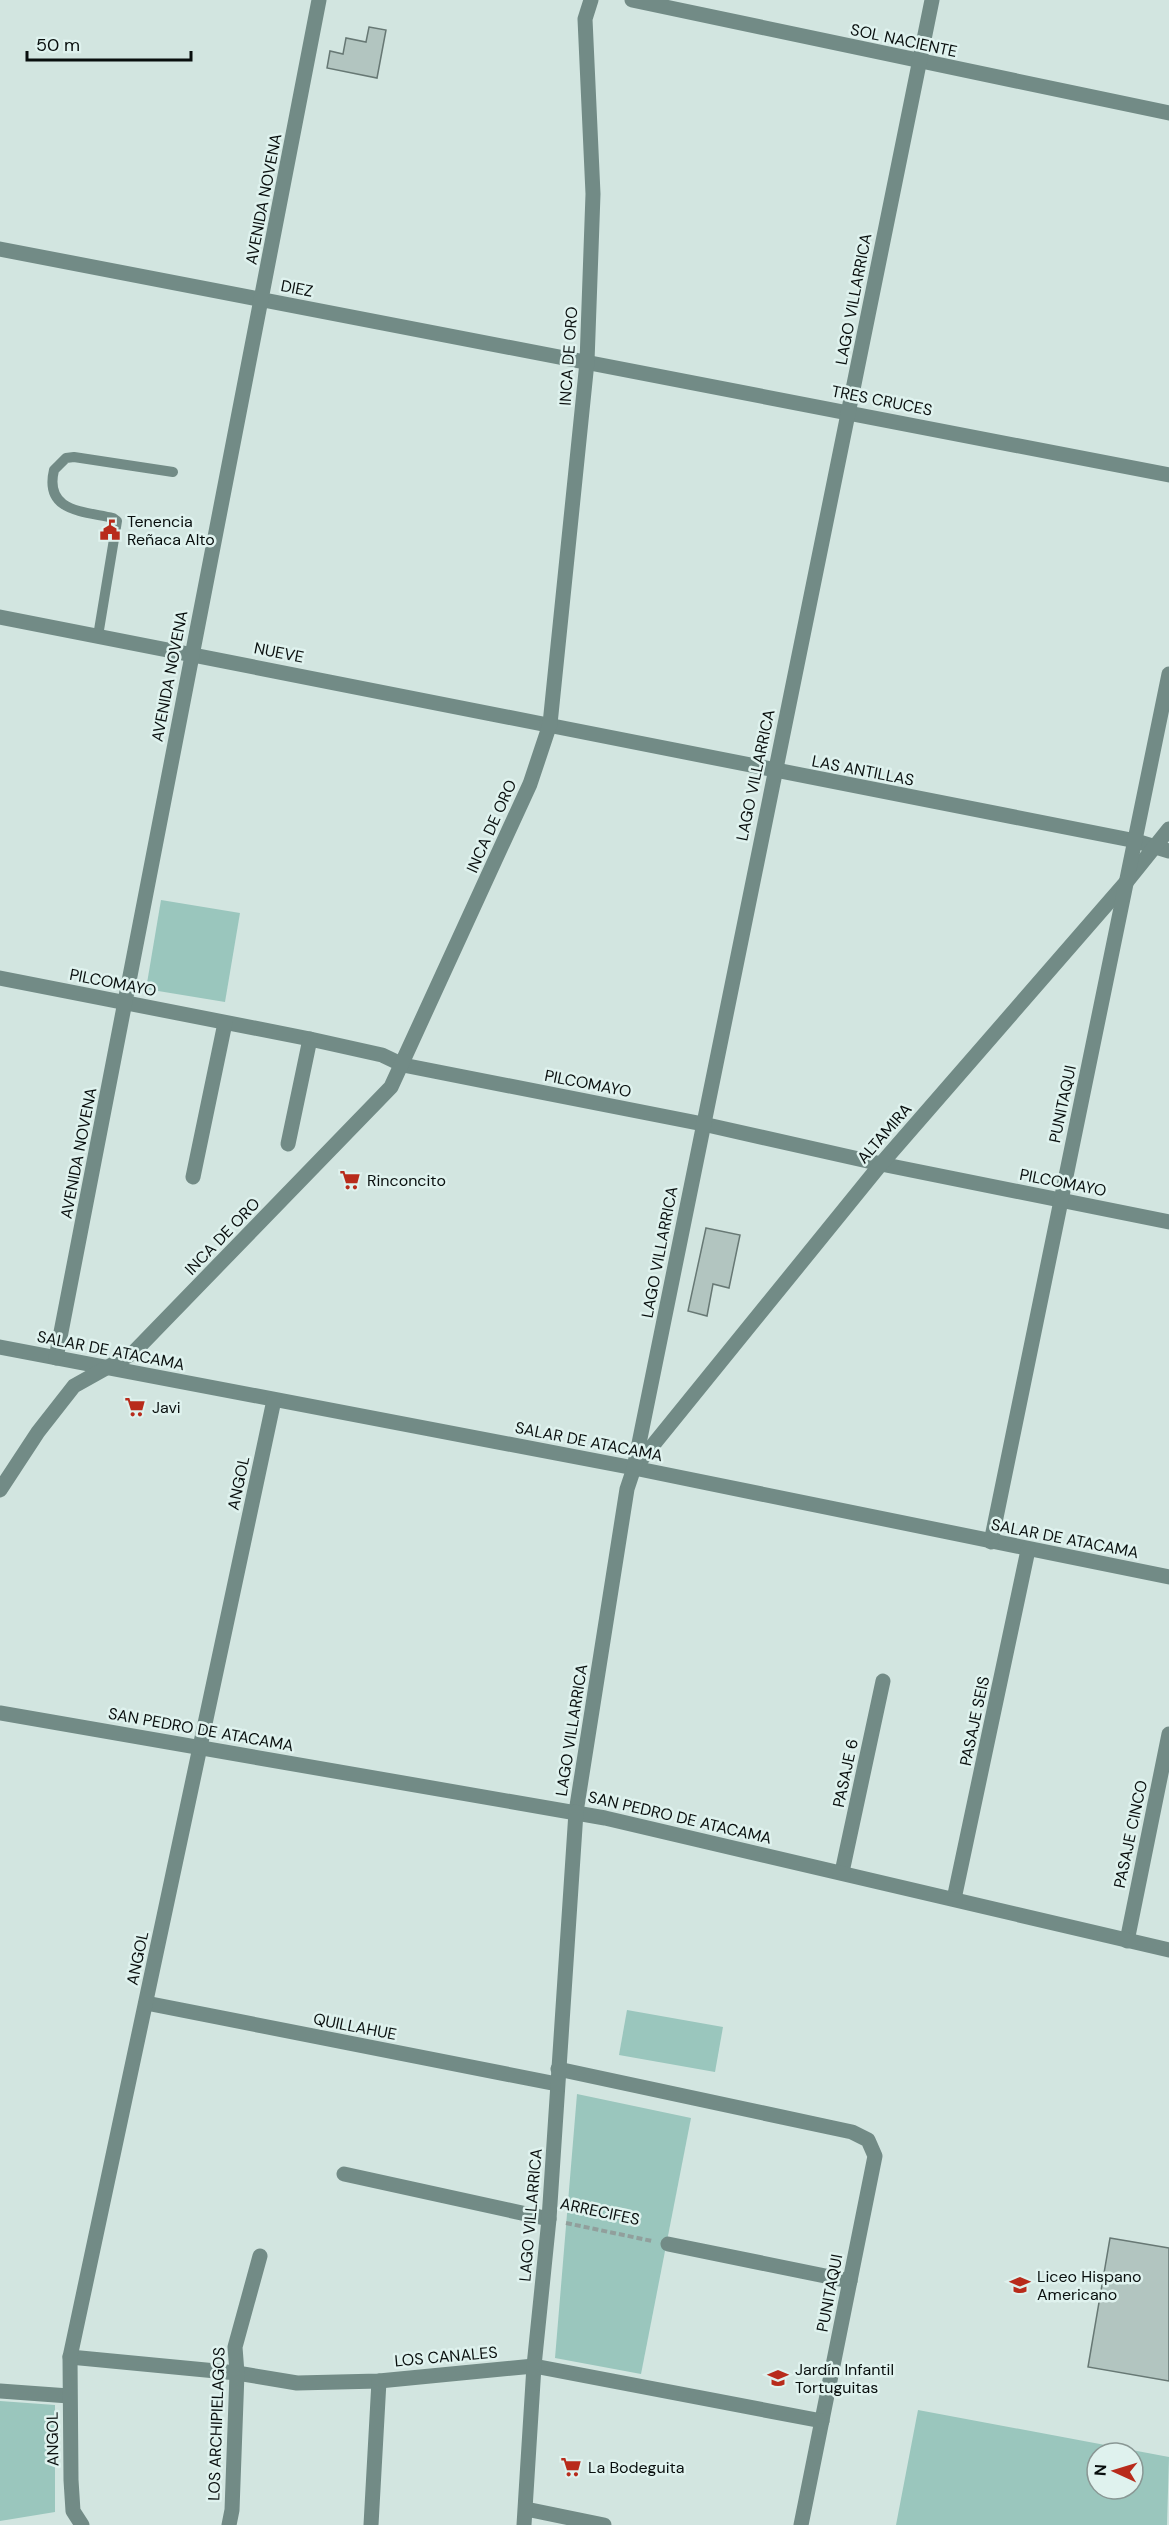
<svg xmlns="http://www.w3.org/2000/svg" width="1169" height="2525" viewBox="0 0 1169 2525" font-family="'DM Sans',sans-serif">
  <rect width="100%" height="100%" fill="#d2e5e0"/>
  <g fill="#9ac6bd" fill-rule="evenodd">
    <path d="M161,900l79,13 -15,89 -79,-13z"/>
    <path d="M627,2010l96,17 -8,45 -96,-17z"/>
    <path d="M577,2094l114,24 -50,256 -86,-16z"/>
    <path d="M0,2401l55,4v107l-55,9z"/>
    <path d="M918,2410l251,47 -2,68h-271zM1097,2453h36v36h-36z"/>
  </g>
  <g fill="#b2c5c0" stroke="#677874" stroke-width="1.5">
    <path d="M369,27l17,3 -9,48 -50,-10 3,-17 13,3 3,-16 20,4z"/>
    <path d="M706,1228l34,7 -11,53 -16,-4 -6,32 -19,-5z"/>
    <path d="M1110,2238l59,10v133l-81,-14z"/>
  </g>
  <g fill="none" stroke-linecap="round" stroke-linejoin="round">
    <path stroke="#919f9c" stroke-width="4" stroke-dasharray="6 3" stroke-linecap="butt" d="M566,2223l86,18"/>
    <path stroke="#728b86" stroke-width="10" d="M98,636l19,-115 -4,-3c-30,-7 -69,-6 -59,-48l12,-12 8,-1 99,15"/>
    <g stroke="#728b86" stroke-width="15">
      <path d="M632,0l537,113"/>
      <path d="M0,249l1169,226"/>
      <path d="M0,617c379,73 757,151 1136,224l33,10"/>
      <path d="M0,978l310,61 72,16 21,10 300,59 178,40 288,58"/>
      <path d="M288,1144l22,-105"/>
      <path d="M193,1177l32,-154"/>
      <path d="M0,1347l634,121 535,109"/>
      <path d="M56,1358l263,-1358"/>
      <path d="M636,1466l245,-302 247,-284 41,-51"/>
      <path d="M991,1542l178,-868"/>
      <path d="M576,1812l51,-323 7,-21 298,-1468"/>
      <path d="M842,1872l41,-191"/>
      <path d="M954,1899l74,-349"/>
      <path d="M1127,1941l42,-207"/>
      <path d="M146,2003l411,81"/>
      <path d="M558,2069l294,63 16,8 7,16 -74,369"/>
      <path d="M344,2174l205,45"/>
      <path d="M668,2244l182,37"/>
      <path d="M70,2357l167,16 60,10 82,-2 155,-15 288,55"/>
      <path d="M0,2391l69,5"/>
      <path d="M82,2525l-9,-14 -2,-31 -1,-123 204,-957"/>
      <path d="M229,2525l3,-15 5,-137 -2,-26 25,-91"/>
      <path d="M371,2525l8,-144"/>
    </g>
    <g stroke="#728b86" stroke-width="15">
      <path d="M0,1490l38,-58 36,-46 59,-33 258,-266 139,-303 20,-60 37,-362 6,-168 -8,-175 6,-19"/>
      <path d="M0,1713l605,105 564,132"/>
      <path d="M526,2509l78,16"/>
      <path d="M524,2525l10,-159 15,-147 27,-407"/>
    </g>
  </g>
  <defs>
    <g id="civic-bare" transform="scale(1.62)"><path d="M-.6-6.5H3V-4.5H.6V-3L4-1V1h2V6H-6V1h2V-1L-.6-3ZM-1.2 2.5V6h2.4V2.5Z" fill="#b82b1b" stroke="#dff2ee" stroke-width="2.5" paint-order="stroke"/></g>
    <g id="supermarket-bare" transform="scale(1.62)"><path d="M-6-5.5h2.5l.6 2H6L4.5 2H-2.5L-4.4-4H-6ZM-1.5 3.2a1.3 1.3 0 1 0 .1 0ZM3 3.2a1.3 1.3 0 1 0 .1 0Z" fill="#b82b1b" stroke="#dff2ee" stroke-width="2.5" paint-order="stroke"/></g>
    <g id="school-bare" transform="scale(1.62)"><path d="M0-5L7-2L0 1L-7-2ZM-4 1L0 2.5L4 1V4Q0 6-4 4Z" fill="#b82b1b" stroke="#dff2ee" stroke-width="2.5" paint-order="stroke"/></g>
  </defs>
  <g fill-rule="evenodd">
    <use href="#civic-bare" x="110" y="530"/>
    <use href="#supermarket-bare" x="350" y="1180"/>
    <use href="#supermarket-bare" x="135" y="1407"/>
    <use href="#school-bare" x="1020" y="2285"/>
    <use href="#school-bare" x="778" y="2378"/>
    <use href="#supermarket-bare" x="571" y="2467"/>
  </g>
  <g text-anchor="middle" stroke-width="5" stroke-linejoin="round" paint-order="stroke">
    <g font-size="16" fill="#090f0e" stroke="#dff2ee">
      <text transform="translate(904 40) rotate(12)" y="6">SOL NACIENTE</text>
      <text transform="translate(263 199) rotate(-79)" y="6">AVENIDA NOVENA</text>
      <text transform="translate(297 288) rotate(11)" y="6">DIEZ</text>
      <text transform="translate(853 299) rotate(-79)" y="6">LAGO VILLARRICA</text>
      <text transform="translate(568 356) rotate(-86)" y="6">INCA DE ORO</text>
      <text transform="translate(882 400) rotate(11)" y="6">TRES CRUCES</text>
      <text transform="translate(279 652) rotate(11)" y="6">NUEVE</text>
      <text transform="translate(169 676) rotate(-79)" y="6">AVENIDA NOVENA</text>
      <text transform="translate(863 770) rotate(11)" y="6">LAS ANTILLAS</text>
      <text transform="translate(755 775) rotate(-78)" y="6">LAGO VILLARRICA</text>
      <text transform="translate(491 826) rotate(-66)" y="6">INCA DE ORO</text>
      <text transform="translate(113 982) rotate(11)" y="6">PILCOMAYO</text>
      <text transform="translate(588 1083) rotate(11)" y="6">PILCOMAYO</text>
      <text transform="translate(1062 1104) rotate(-78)" y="6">PUNITAQUI</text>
      <text transform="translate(884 1133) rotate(-49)" y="6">ALTAMIRA</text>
      <text transform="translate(78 1153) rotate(-79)" y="6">AVENIDA NOVENA</text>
      <text transform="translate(1063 1182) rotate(11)" y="6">PILCOMAYO</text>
      <text transform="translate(222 1236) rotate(-46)" y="6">INCA DE ORO</text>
      <text transform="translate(659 1252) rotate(-79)" y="6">LAGO VILLARRICA</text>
      <text transform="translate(111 1350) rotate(11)" y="6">SALAR DE ATACAMA</text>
      <text transform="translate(589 1441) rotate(11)" y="6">SALAR DE ATACAMA</text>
      <text transform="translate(238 1483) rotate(-78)" y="6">ANGOL</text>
      <text transform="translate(1065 1538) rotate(11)" y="6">SALAR DE ATACAMA</text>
      <text transform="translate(974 1721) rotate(-78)" y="6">PASAJE SEIS</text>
      <text transform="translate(201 1729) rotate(10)" y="6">SAN PEDRO DE ATACAMA</text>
      <text transform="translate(571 1730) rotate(-81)" y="6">LAGO VILLARRICA</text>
      <text transform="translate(845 1773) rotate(-78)" y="6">PASAJE 6</text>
      <text transform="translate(680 1817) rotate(13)" y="6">SAN PEDRO DE ATACAMA</text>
      <text transform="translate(1130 1834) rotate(-78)" y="6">PASAJE CINCO</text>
      <text transform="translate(137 1958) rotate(-78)" y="6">ANGOL</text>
      <text transform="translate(355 2026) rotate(11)" y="6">QUILLAHUE</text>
      <text transform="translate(600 2211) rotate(12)" y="6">ARRECIFES</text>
      <text transform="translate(530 2215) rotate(-85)" y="6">LAGO VILLARRICA</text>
      <text transform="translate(829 2293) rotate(-79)" y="6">PUNITAQUI</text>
      <text transform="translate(446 2356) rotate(-5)" y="6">LOS CANALES</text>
      <text transform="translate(216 2424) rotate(-88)" y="6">LOS ARCHIPIELAGOS</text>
      <text transform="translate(52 2439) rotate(-91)" y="6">ANGOL</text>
    </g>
    <g font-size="16" fill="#090f0e" stroke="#dff2ee" text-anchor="start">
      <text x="127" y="527">Tenencia<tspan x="127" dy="18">Reñaca Alto</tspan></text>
      <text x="367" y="1186">Rinconcito</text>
      <text x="152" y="1413">Javi</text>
      <text x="1037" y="2282">Liceo Hispano<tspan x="1037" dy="18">Americano</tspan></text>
      <text x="795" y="2375">Jardín Infantil<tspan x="795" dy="18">Tortuguitas</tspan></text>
      <text x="588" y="2473">La Bodeguita</text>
    </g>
  </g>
  <g transform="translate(1115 2471) rotate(274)"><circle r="28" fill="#dff2ee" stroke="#899794" stroke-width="1.5"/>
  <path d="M0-4.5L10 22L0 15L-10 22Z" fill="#b82b1b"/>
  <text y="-9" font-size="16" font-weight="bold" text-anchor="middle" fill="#090f0e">N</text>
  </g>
  <path d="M27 51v9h164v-9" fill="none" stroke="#090f0e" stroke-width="3"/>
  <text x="36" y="51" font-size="18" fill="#090f0e" stroke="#dff2ee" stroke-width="4.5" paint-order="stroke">50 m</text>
</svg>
